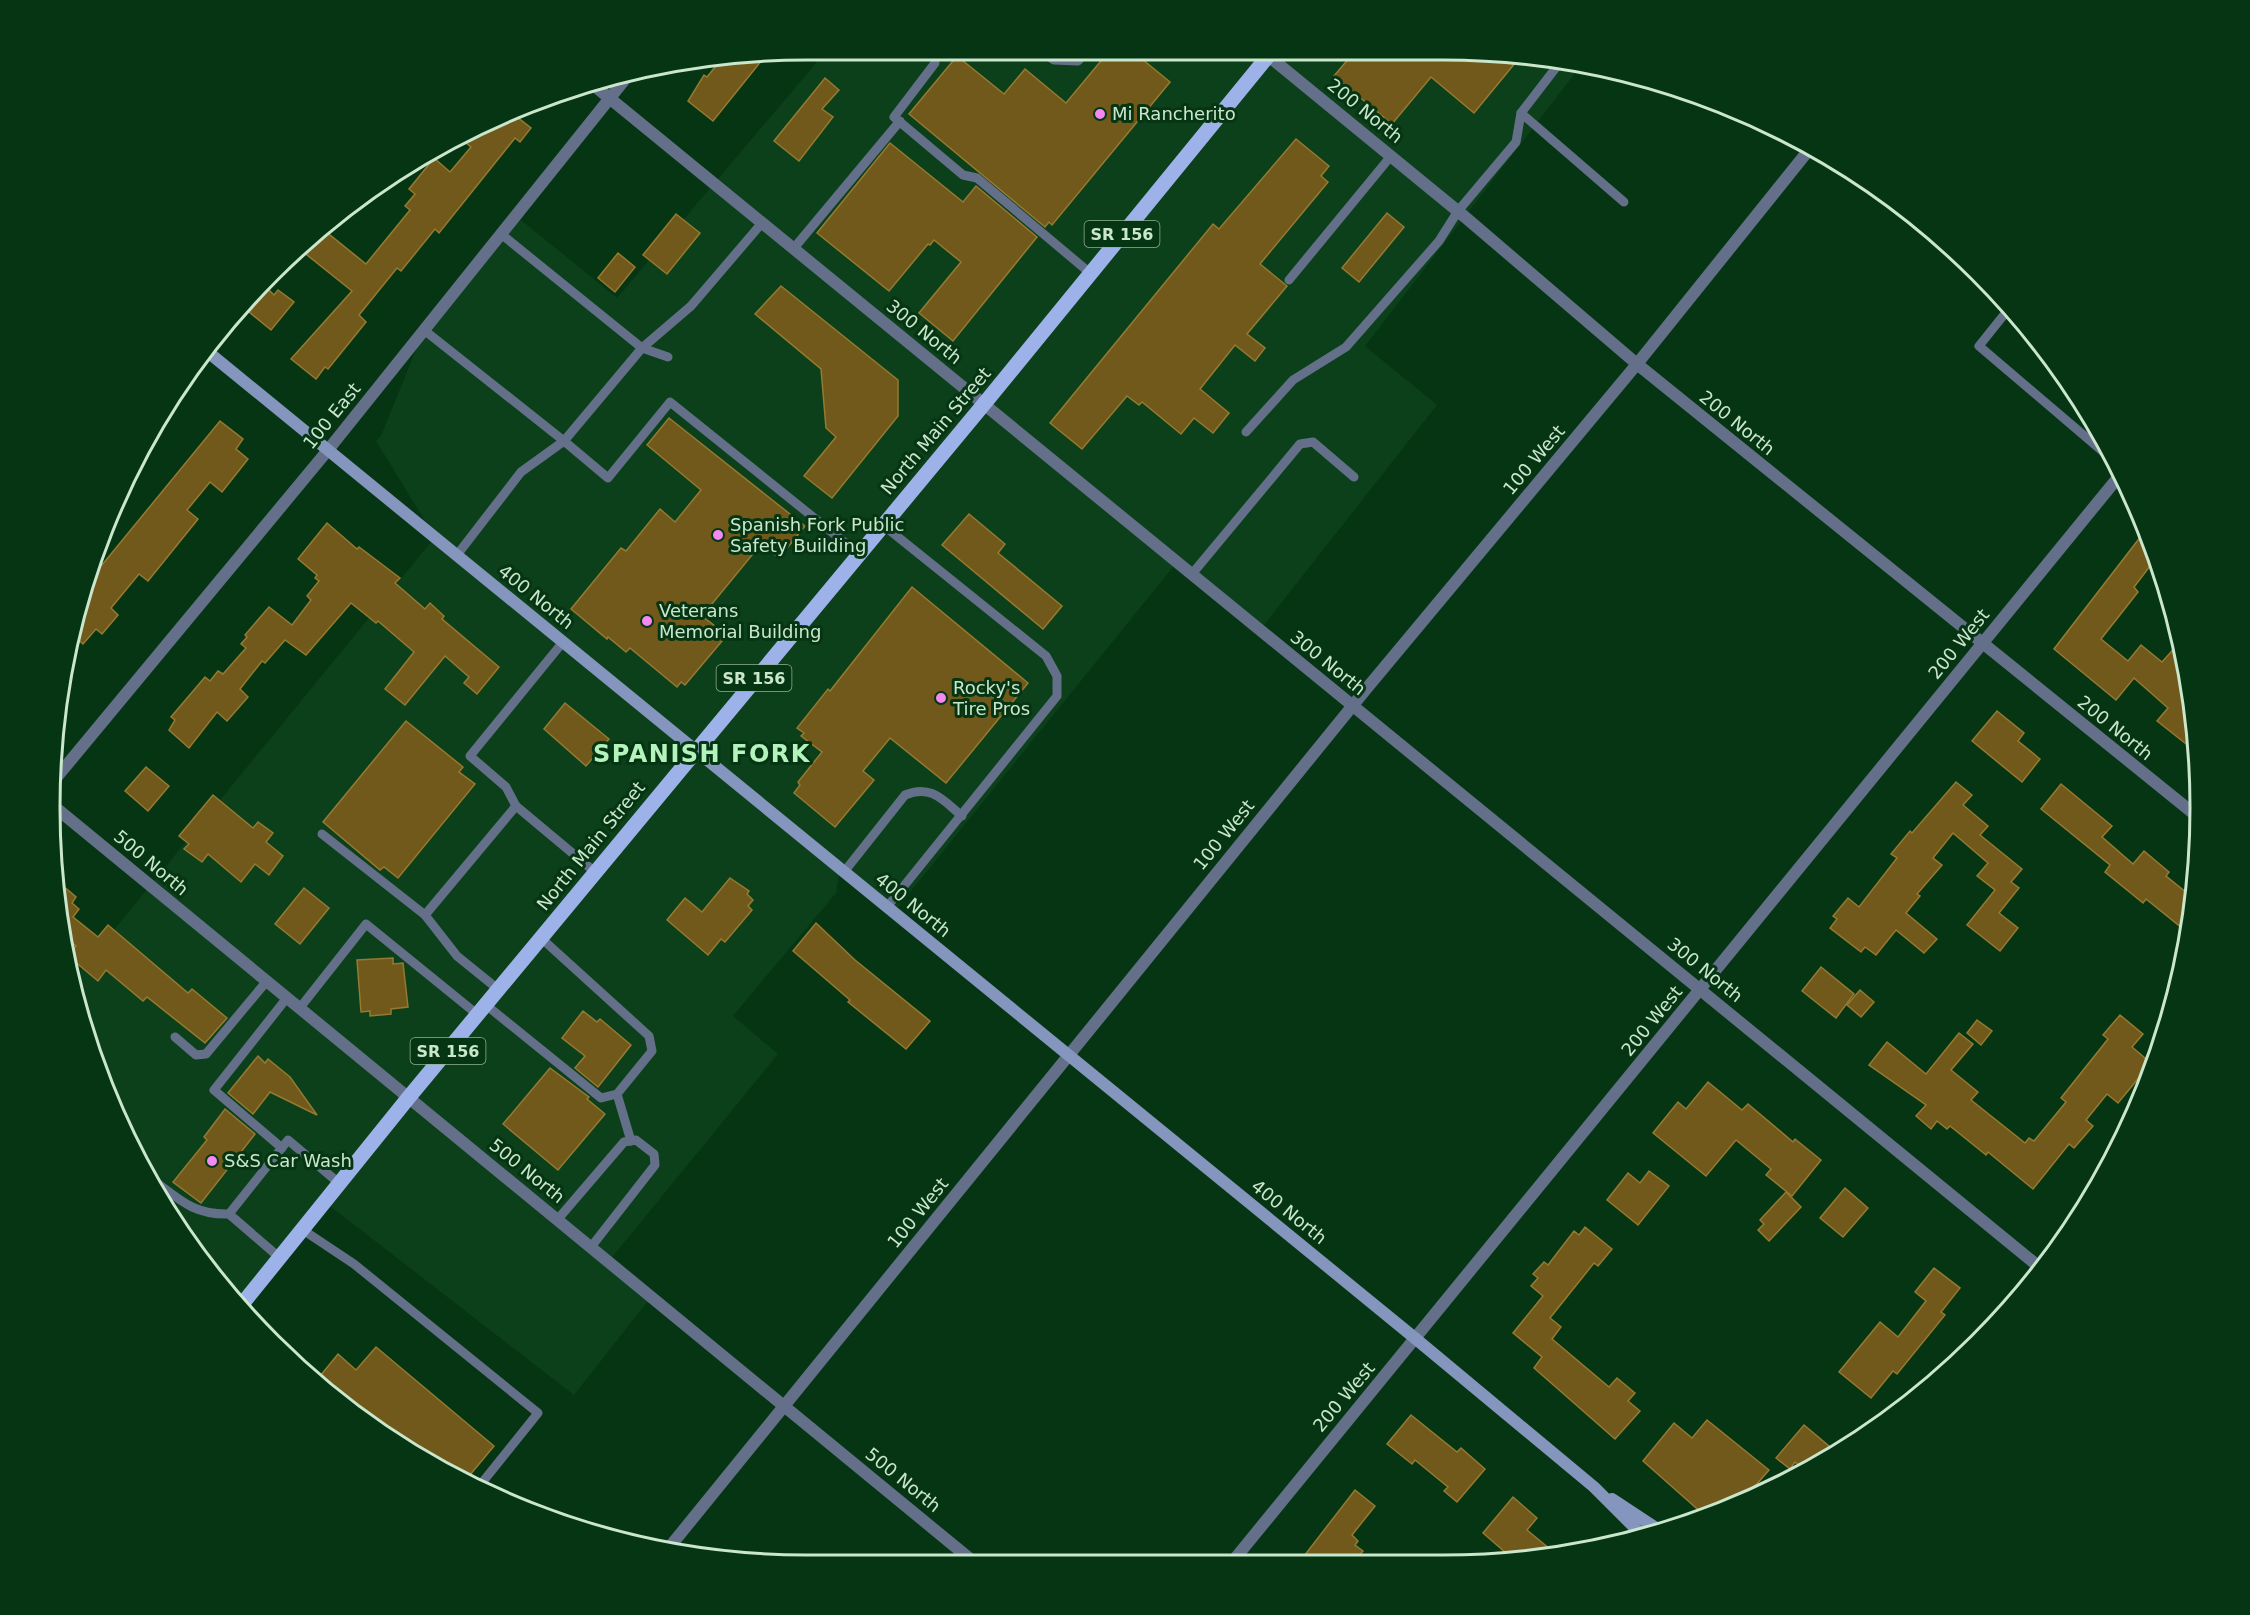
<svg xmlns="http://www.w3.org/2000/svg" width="2250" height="1615" viewBox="0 0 2250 1615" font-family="'DejaVu Sans',sans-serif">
  <rect width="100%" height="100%" fill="#063513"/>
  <path fill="#0c401a" d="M803,50h640l140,13 -218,283 72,59 -177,225 -83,-68 -283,350 -54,-43 -4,24 -103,123 45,38 -169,207 42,36 -77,98 -248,-192 -89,104 -109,-165 -38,-91 -17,-71 362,-443 -59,-96 5,-5 43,-106 92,-114 101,82 200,-236z"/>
  <g fill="#70591a" stroke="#957a32" stroke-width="1.5">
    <path d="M1110,50h21l39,32 -118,143 -3,-3 -4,5 -136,-113 48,-58 47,38 21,-25 41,34z"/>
    <path d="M1356,50h87l77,7 -46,56 -43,-36 -39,47 -58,-48z"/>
    <path d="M766,55l-53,66 -25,-20 16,-26 3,2 13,-16z"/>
    <path d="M825,78l14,12 -17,19 11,8 -34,44 -25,-20z"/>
    <path d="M512,113l19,15 -11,14 -5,-4 -76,95 -4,-4 -34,42 -4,-3 -38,47 7,7 -38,47 -3,-2 -9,12 -25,-20 61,-68 -50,-40 23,-20 41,33 44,-54 -5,-4 10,-12 -6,-5 25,-31 16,14 21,-25 -5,-4 8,-10 -5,-3z"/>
    <path d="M1296,139l33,27 -8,10 7,6 -68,82 27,22 -40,48 18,14 -10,13 -20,-16 -35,44 29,24 -16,20 -19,-15 -13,16 -39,-32 -3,3 -12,-9 -45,53 -32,-26 163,-199 6,5z"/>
    <path d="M890,143l73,59 13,-16 61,51 -84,104 -34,-28 42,-51 -27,-22 -4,5 -2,-1 -39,47 -72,-58z"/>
    <path d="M1387,213l17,14 -45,55 -17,-14z"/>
    <path d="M676,214l24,19 -33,41 -24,-19z"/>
    <path d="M618,253l17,14 -20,25 -17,-14z"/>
    <path d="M781,286l117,94v36l-66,82 -28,-22 32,-39 -10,-9 -5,-59 -66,-55z"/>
    <path d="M268,289l6,6 4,-5 16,12 -23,28 -22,-18z"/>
    <path d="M669,418l136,108 -26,32 -18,-14 -59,72 25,19 -42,50 -4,-3 -4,5 -47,-39 -4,4 -18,-15 -1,2 -36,-30 50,-61 5,3 34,-42 15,13 26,-32 -54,-45z"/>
    <path d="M220,421l23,18 -7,10 12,10 -26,33 -12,-10 -23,28 11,9 -50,62 -9,-7 -28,34 7,7 -16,19 -6,-5 -13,15 -12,-11 4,-22 20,-52 7,6z"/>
    <path d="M969,514l36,30 -7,9 64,53 -19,23 -101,-84z"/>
    <path d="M327,523l30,26 2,-2 41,31 -5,5 30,26 5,-6 14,13 -2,3 57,48 -22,27 -13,-11 5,-6 -24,-21 -40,49 -20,-16 29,-37 -36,-31 -2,2 -25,-20 -45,52 -21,-15 -20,23 -3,-2 -22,28 8,8 -21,24 -10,-9 -28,36 -20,-18 6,-10 -4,-3 34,-40 5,4 8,-10 5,3 23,-26 -5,-4 6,-7 -2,-2 24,-28 23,18 19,-25 -4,-4 12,-15 -4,-3 2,-3 -19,-16z"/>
    <path d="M2145,531l12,26 -23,30 4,5 -37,47 27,22 13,-16 21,17 17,-19 15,66 1,42 -38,-30 11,-13 -34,-30 -18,22 -62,-51z"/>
    <path d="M912,587l116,96 -82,100 -56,-45 -27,33 11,9 -39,47 -41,-34 6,-8 -2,-3 24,-30 -21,-16 3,-3 -7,-5 31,-39 2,2z"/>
    <path d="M565,703l44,36 -23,27 -42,-37z"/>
    <path d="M1997,711l27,22 -6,8 22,18 -18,23 -50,-41z"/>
    <path d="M406,721l57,46 -4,5 16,12 -77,94 -14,-11 -4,3 -57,-48z"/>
    <path d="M146,767l23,19 -21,25 -23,-20z"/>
    <path d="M1956,782l16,13 -9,10 25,21 -8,9 42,34 -11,13 8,6 -20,25 19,15 -18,23 -33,-26 28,-35 -18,-14 11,-13 -35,-30 -20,25 9,7 -25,29 3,2 -14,17 31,26 -13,14 -28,-23 -20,25 -11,-8 -4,5 -31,-24 7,-9 -4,-3 15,-18 11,9 38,-49 -6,-4 19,-23 2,2z"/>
    <path d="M2061,784l51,42 -10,11 31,27 11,-13 25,21 -3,4 26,21 -5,35 -41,-33 -3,4 -38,-31 5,-7 -69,-56z"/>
    <path d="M213,795l40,33 5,-6 15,11 -7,9 17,14 -14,19 -14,-11 -14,18 -33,-28 -6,8 -18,-13 5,-5 -10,-8z"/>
    <path d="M730,878l19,13 -2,3 6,6 -5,6 4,4 -27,32 -4,-3 -13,16 -41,-35 18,-22 17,14z"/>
    <path d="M56,880l20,17 -4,6 7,6 -6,8 25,20 10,-12 80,68 4,-4 35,29 -22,25 -58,-46 -4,4 -37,-31 -8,11 -30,-25 8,-10 -13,-10 -7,-29z"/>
    <path d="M304,888l25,20 -29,36 -25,-20z"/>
    <path d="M816,923l39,37 75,61 -24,28 -58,-47 2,-2 -57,-49z"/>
    <path d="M393,958v6l10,-1 5,44 -17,2v5l-21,2v-5l-9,1 -4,-52z"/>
    <path d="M1821,967l33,27 -18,24 -34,-27z"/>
    <path d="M1860,990l14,12 -13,15 -14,-12z"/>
    <path d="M583,1011l14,11 3,-3 31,26 -33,42 -23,-19 10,-12 -23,-18z"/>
    <path d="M2120,1015l23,19 -11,13 19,16 -33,40 -11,-9 -21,26 7,6 -19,22 -5,-4 -36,45 -45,-37 -2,3 -36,-29 -3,3 -10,-8 -6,8 -15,-13 10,-11 -57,-40 18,-23 39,32 33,-41 14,11 -22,26 27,22 -7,8 54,43 4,-5 5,3 32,-39 -5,-4 47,-59 -5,-4z"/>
    <path d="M1977,1020l15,11 -11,14 -14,-12z"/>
    <path d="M258,1056l7,7 3,-4 22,18 27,38 -47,-23 -17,22 -25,-21z"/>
    <path d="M550,1068l39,29 -2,2 18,15 -47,56 -55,-46z"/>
    <path d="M1708,1082l34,28 6,-6 45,38 2,-3 26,21 -29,36 -26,-21 5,-6 -35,-29 -30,36 -53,-43 25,-31 8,7z"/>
    <path d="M225,1109l30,25 -54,69 -28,-21 34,-42 -3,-3z"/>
    <path d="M1649,1171l20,15 -31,39 -31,-25 21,-27 12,10z"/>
    <path d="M1845,1188l23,20 -25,29 -23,-19z"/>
    <path d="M1786,1192l15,15 -32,34 -11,-11 6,-6 -4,-4z"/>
    <path d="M1585,1227l27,22 -14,17 -4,-3 -44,55 11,9 -9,12 57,48 8,-9 18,15 -7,8 12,10 -25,28 -81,-71 8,-11 -29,-24 30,-37 -12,-10 7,-8 -5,-4 11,-12 4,3 26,-34 5,4z"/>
    <path d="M1934,1268l26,20 -19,24 4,3 -48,59 -4,-3 -22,27 -32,-26 41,-50 18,15 28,-36 -11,-9z"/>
    <path d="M376,1347l118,99 -30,36 -118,-73 -30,-28 22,-27 18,16z"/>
    <path d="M1411,1415l46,37 4,-4 24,21 -28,33 -13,-11 4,-4 -33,-27 -3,4 -25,-20z"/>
    <path d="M1707,1420l62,50 -20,23 5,3 -21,12 -29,7 -61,-54 31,-38 18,15z"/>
    <path d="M1804,1425l32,27 -32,18 -9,-8 -5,7 -14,-11z"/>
    <path d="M1355,1490l20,16 -23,29 6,6 -3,4 8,6 -8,9h-54z"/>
    <path d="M1513,1497l24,21 -10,12 30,25 -15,4h-29l-30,-26z"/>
  </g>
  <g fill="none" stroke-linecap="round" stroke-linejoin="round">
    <g stroke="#646f89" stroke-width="9">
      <path d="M1040,50l14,10 24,1 10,-11"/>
      <path d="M935,63l-41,54 69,58 14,3 113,95"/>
      <path d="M1521,113l103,89"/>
      <path d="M794,248l106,-127"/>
      <path d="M1289,280l102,-124"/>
      <path d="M2011,306l-32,40 135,115"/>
      <path d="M424,330l140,111 78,-93 -141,-114"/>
      <path d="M668,357l-26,-9 49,-42 71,-83"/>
      <path d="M1246,432l47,-52 53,-33 93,-106 19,-30 58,-69 5,-29 40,-52"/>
      <path d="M883,525l163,131 11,20v20l-170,211"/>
      <path d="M457,555l64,-83 43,-31 44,37 62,-76 189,152"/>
      <path d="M1192,574l108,-130 13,-2 41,35"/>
      <path d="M516,806l79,66"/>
      <path d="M322,834l103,81"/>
      <path d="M844,872l61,-77c26,-11 38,5 57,21"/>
      <path d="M499,990l-42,-34 -32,-41 91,-109 -10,-19 -36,-31 93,-114"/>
      <path d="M486,1005l115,93 16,-4 35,-43 -3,-15 -108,-98"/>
      <path d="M299,1009l67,-85 112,91"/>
      <path d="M175,1037l21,18 10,-1 60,-72"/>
      <path d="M617,1094l14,47"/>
      <path d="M282,1148l-68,-58 72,-91"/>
      <path d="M152,1179c27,20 41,36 77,35l51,44"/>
      <path d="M229,1214l59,-74 52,44"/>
      <path d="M558,1219l66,-77 12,-2 18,14 1,11 -64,82"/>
      <path d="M303,1230l51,34 184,149 -61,76"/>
    </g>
    <g stroke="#646f89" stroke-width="12">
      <path d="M1261,50l204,167 172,147 561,453"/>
      <path d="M591,83l1452,1187"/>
      <path d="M56,778l272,-328 302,-377"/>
      <path d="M56,808l919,755"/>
      <path d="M668,1549l699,-861 270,-324 175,-218"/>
      <path d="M1233,1561l887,-1086"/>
    </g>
    <g stroke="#8495be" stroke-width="12">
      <path d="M208,352l1208,987 178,148 46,46"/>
      <path d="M1612,1499l44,29"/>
    </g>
    <path stroke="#9db2e8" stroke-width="15" d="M239,1308l170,-211 575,-693 289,-354"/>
  </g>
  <g fill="#f389f1" stroke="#063513" stroke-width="2">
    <circle cx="1100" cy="114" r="6"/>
    <circle cx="718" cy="535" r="6"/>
    <circle cx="647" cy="621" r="6"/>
    <circle cx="941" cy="698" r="6"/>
    <circle cx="212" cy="1161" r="6"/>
  </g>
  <g text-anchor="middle" stroke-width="6" stroke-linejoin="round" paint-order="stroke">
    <g fill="#063513" stroke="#8fb295" stroke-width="1.5">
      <rect x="1084.5" y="221" width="75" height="26" rx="4.5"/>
      <rect x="716.5" y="665" width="75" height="26" rx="4.5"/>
      <rect x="410.5" y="1038" width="75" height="26" rx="4.5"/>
    </g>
    <g font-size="16" font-weight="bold" fill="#cae7cd">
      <text x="1122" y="240">SR 156</text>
      <text x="754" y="684">SR 156</text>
      <text x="448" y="1057">SR 156</text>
    </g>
    <g font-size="18" fill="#cae7cd" stroke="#063513">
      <text transform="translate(1365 111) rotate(39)" y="6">200 North</text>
      <text transform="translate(924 332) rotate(39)" y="6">300 North</text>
      <text transform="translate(332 416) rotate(-51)" y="6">100 East</text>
      <text transform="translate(1737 423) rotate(39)" y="6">200 North</text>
      <text transform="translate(936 431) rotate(-50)" y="6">North Main Street</text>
      <text transform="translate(1534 460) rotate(-50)" y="6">100 West</text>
      <text transform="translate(536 597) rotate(39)" y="6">400 North</text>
      <text transform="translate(1959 644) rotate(-51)" y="6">200 West</text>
      <text transform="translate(1328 663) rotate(39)" y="6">300 North</text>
      <text transform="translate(2115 728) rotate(39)" y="6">200 North</text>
      <text transform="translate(1224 835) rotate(-51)" y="6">100 West</text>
      <text transform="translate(591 846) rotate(-51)" y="6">North Main Street</text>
      <text transform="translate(151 863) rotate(40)" y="6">500 North</text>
      <text transform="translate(913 905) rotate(39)" y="6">400 North</text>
      <text transform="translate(1705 970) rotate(39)" y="6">300 North</text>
      <text transform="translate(1652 1021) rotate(-51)" y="6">200 West</text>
      <text transform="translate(527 1171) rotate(39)" y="6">500 North</text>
      <text transform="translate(1289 1212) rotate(39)" y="6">400 North</text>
      <text transform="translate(918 1213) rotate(-51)" y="6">100 West</text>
      <text transform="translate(1344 1397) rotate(-50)" y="6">200 West</text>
      <text transform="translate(903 1480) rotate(39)" y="6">500 North</text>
    </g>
    <g font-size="18" fill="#cae7cd" stroke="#063513" text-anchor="start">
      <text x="1112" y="120">Mi Rancherito</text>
      <text x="730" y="531">Spanish Fork Public<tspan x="730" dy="21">Safety Building</tspan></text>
      <text x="659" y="617">Veterans<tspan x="659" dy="21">Memorial Building</tspan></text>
      <text x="953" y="694">Rocky's<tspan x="953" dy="21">Tire Pros</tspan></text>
      <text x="224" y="1167">S&amp;S Car Wash</text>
    </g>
    <g font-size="24" font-weight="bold" letter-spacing="1.5" fill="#b5f3bd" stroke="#063513">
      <text x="702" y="762">SPANISH FORK</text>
    </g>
  </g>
  <path d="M0 0H2250V1615H0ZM807 60H1443A747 747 0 0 1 2190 807V808A747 747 0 0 1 1443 1555H807A747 747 0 0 1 60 808V807A747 747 0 0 1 807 60Z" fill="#063513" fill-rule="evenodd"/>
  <path fill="none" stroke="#cae7cd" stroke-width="3" d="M807 60H1443A747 747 0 0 1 2190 807V808A747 747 0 0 1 1443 1555H807A747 747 0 0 1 60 808V807A747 747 0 0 1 807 60Z"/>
</svg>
